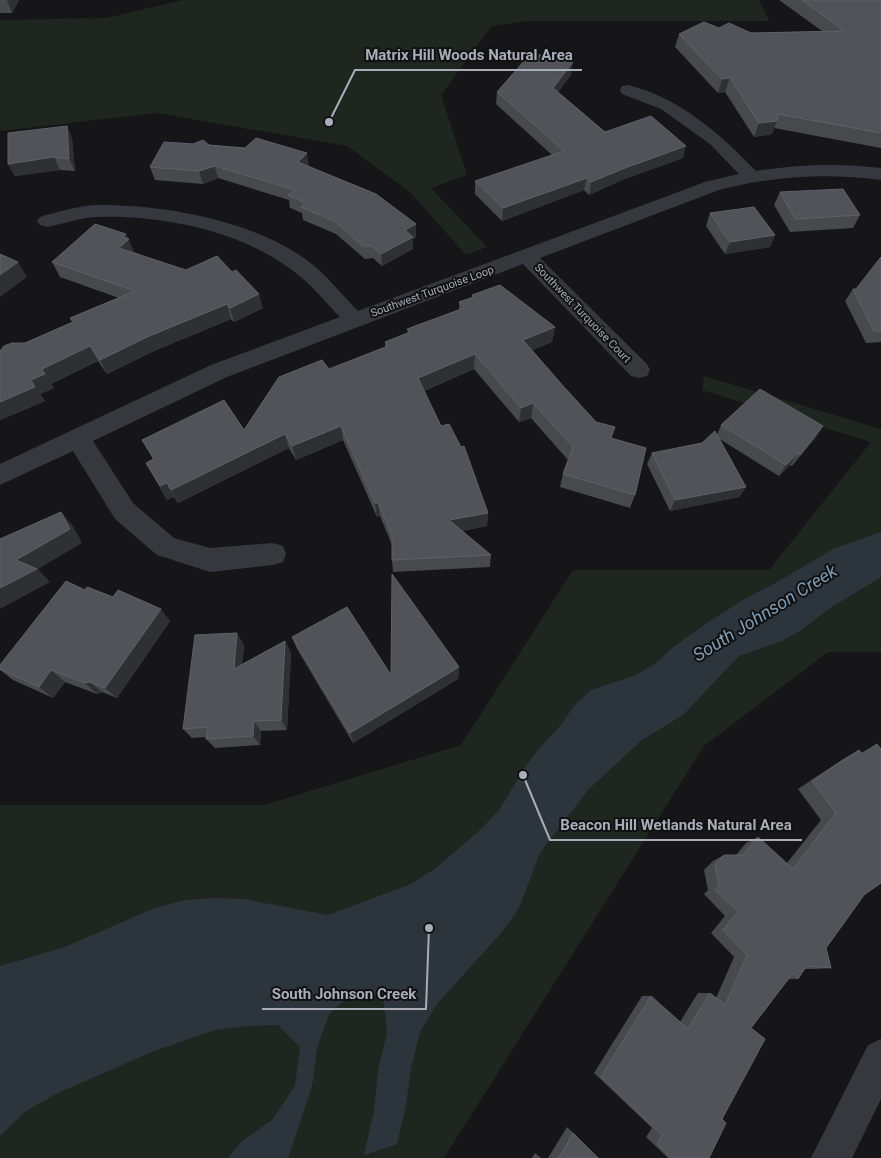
<svg xmlns="http://www.w3.org/2000/svg" width="881" height="1158" viewBox="0 0 881 1158" font-family="Roboto,sans-serif">
  <rect width="100%" height="100%" fill="#161618"/>
  <g fill="#1e261f">
    <path d="M183,0h576l10,21h-240l-37,5 -51,69 26,80 -36,13 56,59 -21,8 -55,-62 -64,-47 -190,-33 -157,18v-111l106,-2z"/>
    <path d="M704,376l177,53v223h-53l-124,94 -260,412h-444v-353h264l197,-60 112,-175h196l102,-128 -169,-52z"/>
  </g>
  <path fill="#2c353c" d="M881,532v45l-49,30 -31,23 -19,11 -43,15 -56,59 -41,25 -54,50 -48,63 -21,55 -17,24 -65,72 -17,28 -9,36 -5,37 -9,39 -33,11 10,-44 4,-41 9,-37 -4,-37 -29,-4 -25,22 -12,34 -5,38 -24,72h-60l13,-16 31,-22 23,-34 5,-39 -22,-22 -31,1 -32,4 -61,21 -96,42 -32,18 -26,25v-170l62,-18 93,-40 30,-8 30,-2 29,1 84,16 83,-31 25,-16 44,-38 19,-20 28,-46 16,-20 17,-18 14,-20 17,-16 45,-15 20,-12 16,-15 35,-25 36,-23 36,-19 54,-32z"/>
  <g fill="none" stroke-linecap="round" stroke-linejoin="round">
    <g fill="#37383d" fill-rule="evenodd">
      <path d="M628,85c52,13 91,48 128,86 42,-7 83,-8 125,-3v12c-55,-7 -108,-4 -162,10l-179,68 107,106 3,6 -3,6 -8,2 -8,-2 -108,-112 -296,113 -134,64 40,62 41,35 36,10 63,-5 10,3 3,8 -3,8 -10,3 -63,7 -53,-17 -42,-36 -42,-68 -73,34v-21l211,-99 129,-48c-14,-14 -27,-31 -43,-43 -53,-43 -134,-59 -201,-57 -16,1 -33,7 -49,10l-7,-2 -3,-4 3,-4c17,-5 38,-11 56,-12 67,-1 164,16 217,60 16,13 30,31 45,46l347,-129 34,-8 -29,-30 -49,-35 -39,-15 -2,-4 2,-4z"/>
      <path d="M881,1039v60l-29,59h-41l57,-113z"/>
    </g>
  </g>
  <g fill="#47494d">
    <path d="M0,0h19l-7,13h-12z"/>
    <path d="M779,0h102v148l-107,-20 -2,6 -18,3 -29,-45 -7,1 -43,-46 4,-13 40,-6 32,5 71,-2z"/>
    <path d="M571,75l-13,17 47,40 78,26 -61,22 -33,15 -5,-5 -82,31 -27,-27v-13l77,-26 -56,-51 1,-12z"/>
    <path d="M67,126l5,13 3,32 -15,-1 -45,6 -7,-12z"/>
    <path d="M209,145l100,21 107,71 -3,2v10l-31,17 -9,-8 -8,1 -29,-25 -33,-14 -1,-7 -12,-5 -1,-8 -71,-22 -15,6 -48,-4 -5,-13z"/>
    <path d="M780,192l80,23 -7,13 -63,4 -16,-27z"/>
    <path d="M710,213l65,22 -5,12 -45,7 -19,-28z"/>
    <path d="M126,234l8,18 129,56 -29,14 -3,-3 -77,32 -47,23 -9,-13 -47,23 3,4 -14,6 5,7 -45,19v-69l25,-8 48,-20 -3,-5 49,-20 -59,-21 -8,-15z"/>
    <path d="M881,257v85l-15,1 -21,-42 8,-12h3z"/>
    <path d="M472,295l83,32 -3,15 -20,8 32,37 47,51 24,57 -5,13 -70,-21 3,-13 5,-14 -37,-42 -12,4 -45,-53 -50,22 17,35 47,87 -1,13 -25,5 29,24 -1,12 -97,5 -1,-12v-15l-12,-29 -3,1 -34,-77 -47,20 -7,-12 -111,55 -4,-6 -7,3 -21,-37 7,-4 -11,-19 102,-10 85,-61 56,-21v-6l23,-9 -1,-4 52,-19v-8l13,-5z"/>
    <path d="M721,425l102,1 -7,11 -24,29 -2,-1 -11,11 -61,-38 28,49 -7,10 -69,14 -23,-47 5,-11 50,-10 15,-8z"/>
    <path d="M85,590l85,31 -53,77 -15,-6 -5,2 -32,-12 -12,16 -40,-18 -13,-10v-5z"/>
    <path d="M292,637l99,38 68,-8 -1,12 -105,64 -56,-94z"/>
    <path d="M285,641l6,12 -4,77 -26,1 -1,14 -45,3 -9,-9 1,-2 -15,1 -9,-9 61,-84 -2,19z"/>
    <path d="M877,744l-13,151 -38,53 5,20 -16,1h-10l-7,10h-10l-37,49 -42,130h-41l-22,-21 6,-9 -58,-55 48,-77h9l29,26 18,-29h12l6,5 18,-41 -23,-24 14,-17 -21,-22 4,-4 -4,-20 9,-9 11,-6h12l10,-12 12,-6 29,26 34,-43 -23,-31 45,-30 16,-9 2,3z"/>
    <path d="M567,1127l32,31h-51z"/>
    <path d="M535,1153l6,5h-9z"/>
  </g>
  <g fill="#2f3033">
    <path d="M7,0h12l-7,13z"/>
    <path d="M573,62l-2,13 -20,26 2,-13z"/>
    <path d="M730,78l-5,14 -7,1 4,-14z"/>
    <path d="M777,121l-5,13 -18,3 5,-14z"/>
    <path d="M67,126l5,13 3,32 -6,-12z"/>
    <path d="M686,146l-3,12 -61,22 -33,15 2,-13 34,-14z"/>
    <path d="M307,153l2,13 -11,-4z"/>
    <path d="M54,157l6,13 -45,6 -7,-12z"/>
    <path d="M215,166l3,12 -15,6 -4,-13z"/>
    <path d="M587,178l-3,12 -82,31 1,-13z"/>
    <path d="M416,224v13l-3,2v10l-31,17 -1,-12 24,-24z"/>
    <path d="M126,234l9,20 -16,-6 4,-11z"/>
    <path d="M775,235l-5,12 -45,7 5,-12z"/>
    <path d="M18,262l9,15 -27,20v-22z"/>
    <path d="M259,294l4,14 -29,14 -4,-14z"/>
    <path d="M227,304l4,15 -77,32 -47,23 -7,-14 47,-23z"/>
    <path d="M555,327l-3,15 -31,13 2,-15z"/>
    <path d="M90,346l8,15 -47,23 3,4 -14,6 5,7 -45,19v-18l31,-22 11,-11z"/>
    <path d="M475,354l-1,15 -56,24v-15z"/>
    <path d="M533,403l-2,15 -12,4 2,-14z"/>
    <path d="M341,426l2,14 -47,20 -4,-14z"/>
    <path d="M823,426l-7,11 -24,29 8,-11z"/>
    <path d="M285,434l4,14 -111,55 -7,-13z"/>
    <path d="M798,453l-8,12 -11,11 7,-11z"/>
    <path d="M167,483l7,14 -7,3 -7,-14z"/>
    <path d="M746,487l-7,10 -69,14 5,-11z"/>
    <path d="M375,503h3l2,13 -3,1z"/>
    <path d="M61,512l12,14 9,17 -44,26 12,13 -50,27v-21l16,-28z"/>
    <path d="M488,513l-1,13 -38,7v-13z"/>
    <path d="M161,609l9,12 -53,77 -12,-10z"/>
    <path d="M237,633l7,12 -3,35 -7,-11z"/>
    <path d="M285,641l6,12 -4,77 -6,-10z"/>
    <path d="M459,667l-1,12 -105,64 -3,-10z"/>
    <path d="M51,670l14,12 -12,16 -14,-11z"/>
    <path d="M90,682l12,10 -5,2 -12,-11z"/>
    <path d="M254,721l7,10 -1,14 -7,-9z"/>
  </g>
  <g fill="#525359" stroke="#5f6168">
    <path d="M802,0h79v133l-103,-19 -1,7 -18,2 -29,-45 -8,1 -43,-45 25,-12 15,6 10,-5 22,10 93,-2z"/>
    <path d="M531,53l42,9 -20,26 52,44 46,-16 35,30 -61,22 -34,14 -4,-4 -84,30 -28,-27 89,-30 -67,-59z"/>
    <path d="M67,126l2,33 -15,-2 -46,7v-31z"/>
    <path d="M256,138l51,15 -9,9 78,32 40,30 -11,6 8,7 -32,17 -9,-8h-9l-29,-25 -33,-14 4,-4 -17,-8 7,-5 -80,-24 -16,5 -49,-4 14,-25 29,2 10,-4 6,5 36,3z"/>
    <path d="M843,189l17,26 -65,4 -15,-27z"/>
    <path d="M754,207l21,28 -45,7 -20,-29z"/>
    <path d="M95,224l31,10 -3,3 6,2 -10,9 67,22 31,-14 15,16 4,-2 23,24 -29,14 -3,-4 -80,33 -47,23 -10,-14 -48,23 3,5 -14,6 4,7 -35,15v-51l4,-5 8,-3h13l48,-21 -3,-4 65,-27 -83,-29z"/>
    <path d="M0,254l18,8 -18,13z"/>
    <path d="M881,257v74h-7l-21,-42h3z"/>
    <path d="M500,285l55,42 -32,13 41,47 32,35 19,5 -4,11 35,10 -11,47 -72,-21 10,-27 -40,-44 -12,5 -46,-54 -57,24 23,48 8,-2 12,23 3,-1 24,67 -39,7 42,35 -99,5v-25l-14,-32h-3l-34,-77 -49,20 -7,-12 -114,56 -4,-7 -7,3 -14,-23 8,-4 -12,-19 82,-40 20,30 35,-53 43,-17 7,9 59,-23 -3,-4 25,-10 -3,-3 57,-21 -5,-6 15,-5 -2,-2z"/>
    <path d="M760,389l63,37 -23,29 -2,-2 -12,12 -65,-40z"/>
    <path d="M715,431l31,56 -71,13 -23,-47 50,-10z"/>
    <path d="M61,512l9,17 -54,31 21,9 -37,19v-49z"/>
    <path d="M392,574l67,93 -109,66 -58,-96 55,-30 44,68z"/>
    <path d="M66,581l19,9 2,-3 26,10 5,-7 43,19 -56,79 -15,-6 -5,1 -34,-13 -12,17 -39,-18v-4z"/>
    <path d="M237,633l-3,36 51,-28 -4,79 -27,1 -1,15 -47,3 2,-12 -25,2 12,-94z"/>
    <path d="M877,744l4,5v134l-17,12 -38,53 5,20 -25,-2 -8,13 -5,-6 -42,55 14,11 -43,80 4,4 -17,35h-38l-14,-14 5,-9 -61,-58 50,-81 37,33 22,-36 15,12 22,-50 -24,-25 15,-18 -23,-22 4,-5 -4,-20 9,-10h19l15,-18 35,32 43,-56 -24,-32 47,-31 3,4z"/>
    <path d="M573,1133l25,25h-39z"/>
  </g>
  <g text-anchor="middle" stroke-width="4" stroke-linejoin="round" paint-order="stroke">
    <g font-size="11" fill="#a8adb8" stroke="#111113">
      <text transform="translate(432 291) rotate(-20)" y="4">Southwest Turquoise Loop</text>
      <text transform="translate(583 313) rotate(46)" y="4">Southwest Turquoise Court</text>
    </g>
    <g font-size="18" font-style="italic" fill="#7f9bb3" stroke="#111113">
      <text transform="translate(765 613) rotate(-32)" y="6">South Johnson Creek</text>
    </g>
  </g>
  <path fill="none" stroke="#a8adb8" stroke-width="2" d="M329 122L355 70H582M523 775L550 840H802M429 928L426 1009H262"/>
  <g fill="#a8adb8" stroke="#111113" stroke-width="2">
    <circle cx="329" cy="122" r="5"/>
    <circle cx="523" cy="775" r="5"/>
    <circle cx="429" cy="928" r="5"/>
  </g>
  <g font-size="15" text-anchor="middle" font-weight="bold" fill="#a8adb8" stroke="#111113" stroke-width="4" stroke-linejoin="round" paint-order="stroke">
    <text x="469" y="60">Matrix Hill Woods Natural Area</text>
    <text x="676" y="830">Beacon Hill Wetlands Natural Area</text>
    <text x="344" y="999">South Johnson Creek</text>
  </g>
</svg>
